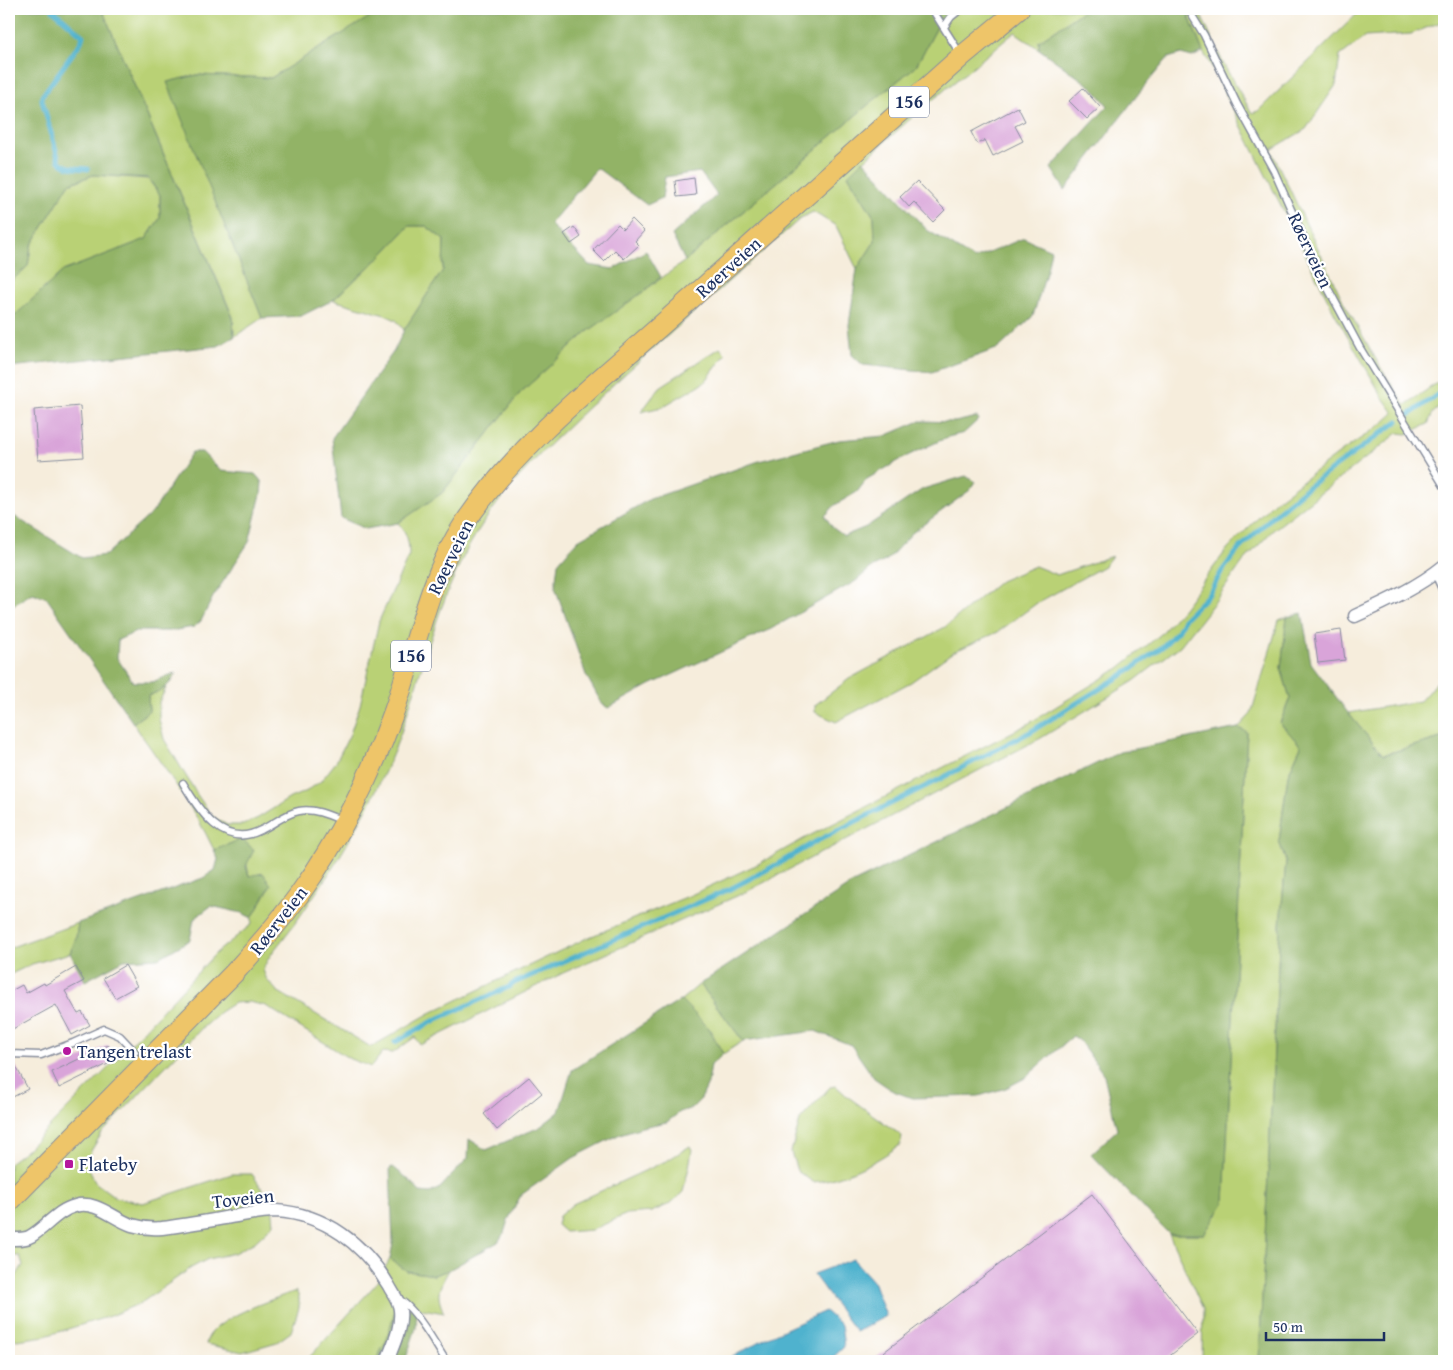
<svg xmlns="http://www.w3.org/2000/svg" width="1453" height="1370" viewBox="0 0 1453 1370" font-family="'Gentium Book Plus',serif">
  <rect width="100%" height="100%" fill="#fff"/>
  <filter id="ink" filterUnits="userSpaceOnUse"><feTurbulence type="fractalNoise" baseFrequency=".02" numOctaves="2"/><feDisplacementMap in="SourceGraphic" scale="10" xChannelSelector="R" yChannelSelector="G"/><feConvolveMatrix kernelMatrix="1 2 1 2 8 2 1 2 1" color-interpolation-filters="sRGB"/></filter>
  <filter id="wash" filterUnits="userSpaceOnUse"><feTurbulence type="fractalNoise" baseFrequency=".0096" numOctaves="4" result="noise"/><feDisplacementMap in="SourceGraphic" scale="20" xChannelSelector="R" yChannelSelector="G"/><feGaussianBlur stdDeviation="1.12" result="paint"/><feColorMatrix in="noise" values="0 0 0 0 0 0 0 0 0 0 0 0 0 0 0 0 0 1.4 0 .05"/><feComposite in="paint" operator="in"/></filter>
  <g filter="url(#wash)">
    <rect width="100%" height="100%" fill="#f6eddc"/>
    <g fill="#b9d175" stroke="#6a806a">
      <path d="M102,9h270v7l-101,62 -74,-3 -29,7 94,236 -28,19 -1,-20z"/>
      <path d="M953,9h133l-47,32v8l-24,-17 -97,80 -70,63 26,42 1,24 -18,28 -21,-43 -23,-14 -12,6c-62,54 -123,108 -184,163 -51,47 -104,94 -141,153 -38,63 -53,136 -77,204 -8,22 -19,44 -29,65 -18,34 -37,66 -59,97 -8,12 -16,24 -25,35 -9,12 -18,21 -23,35l4,10 10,11 94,56 59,-34 157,-75 104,-43 69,-32 49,-27 217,-111 93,-57 42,-34 23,-27 44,-59 46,-46 67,-50 42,-29 11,-10 -11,-15 -49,-86 -122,-245 -9,-15 -17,-43h12l27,58 27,46 6,-2 104,-102h82v9l-3,4 -30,12 -46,3 -25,19 -4,29 -30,44 -35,21 73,153 37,65 24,37 39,-27v25l-11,10 -5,11 -21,10 -9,-1 -126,98 -30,32 -25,36 -37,47 -46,35 -93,57 -295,154 -183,81 -143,72 -5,-8 -22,16 -10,-1 -12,15 -21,-8 -84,-53 -17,-4 -15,1 -14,9 -19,17 -99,104 -11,18 -3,17 8,15 19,14 28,6 89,-29h20l20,29 2,21 -19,18 -21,11 -26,6 -17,9 -50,35 -31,13 -65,20 -28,4 -8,-4v-54l6,-4 8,-13 -3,-9h-11v-93l17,-13 90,-90 100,-107 36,-29v-6l19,-33 -22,-9 -7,-37 -28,11c-21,-45 -53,-86 -81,-127l16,-12 -1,-15 18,-8 -7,14v17l5,20 34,57 14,20 15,9h16l15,-7 32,-20 17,-7 14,-10 15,-19 14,-28 10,-29 19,-84 30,-66c0,-13 -2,-23 -11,-32l45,-31 77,-99 67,-61 98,-71 178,-152 53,-43 26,-48z"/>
      <path d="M93,175l55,4 12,16v23l-14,21 -83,32 -54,50v-38l19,-17 3,-20 38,-62z"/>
      <path d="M409,226h17l18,14 -1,30 -39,60 -8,-10 -11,-5 -52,-15 49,-45z"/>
      <path d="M720,348l6,6 -21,28 -43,25 -21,5 19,-25z"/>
      <path d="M1112,556l-8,10 -67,37 -39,29 -45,20 -42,30 -75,40 -21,-10v-7l34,-26 96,-52 55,-46 35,-15 22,9z"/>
      <path d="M1287,617l-6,51 9,30 -10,25 21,23 -13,29 -9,66 7,21 -6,63 -21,436h-57l1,-52 -34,-75h35l20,-31 23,-471 -9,-4 13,-14 28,-94z"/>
      <path d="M1444,674v63l-61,18 -35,-42 72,-12z"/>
      <path d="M78,923l-2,15 -6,15 -38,11 -23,11v-27z"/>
      <path d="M700,984l43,57 -20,13 -14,-26 -28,-28z"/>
      <path d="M836,1086l11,10 55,40 -2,9c-25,18 -56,34 -87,37l-16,-11 -6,-19 9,-32 30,-33z"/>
      <path d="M690,1146l2,4 -3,17 -6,25 -13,12 -19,8 -24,2 -35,16 -27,2 -8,-7 2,-9 14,-12 95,-44z"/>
      <path d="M390,1259l17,12 27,4 15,-5c-10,18 -14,23 -5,43l-27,-5 -22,3 -9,31 -11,19h-69l69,-76z"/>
      <path d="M296,1291l3,6v11l-8,24 -14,10 -35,10 -36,-8c3,-25 68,-45 90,-53z"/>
    </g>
    <g fill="#92b366" stroke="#567162">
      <path d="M9,9h93l131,309 1,19 -16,9 -209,21v-46l54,-50 83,-32 14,-21v-23l-12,-17 -55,-3 -24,9 -38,62 -3,20 -19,17z"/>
      <path d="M372,9h581l-11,9 -26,48 -53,43 -178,152 -13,-26 45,-40 -17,-23 -35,5 -3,21 -15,7 -50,-37 -47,56 39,41 24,4 33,-18 15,26 -18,15 -56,40 -67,61 -78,100 -44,30 -32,6 -25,-11 -9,-80 62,-87 10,-21 39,-60 1,-30 -18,-14h-17l-27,29 -49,45 -32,16 -39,2 -95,-236 30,-7 74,3 100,-62z"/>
      <path d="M1086,9h100l17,43 -11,5 -11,-3 -13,4 -29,35 -74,97 -14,-22 57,-62 -15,-18 -54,-39v-8z"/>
      <path d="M863,160l64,70 47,29 50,-21 27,12 -4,20 -14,46 -34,32 -67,24 -69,-7 -11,-10 -3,-30 8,-56 18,-28 -1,-24 -26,-42z"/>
      <path d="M977,417l1,3 -14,13 -16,4 -41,19 -40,23 -10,13 -22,13 -10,11 8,12 11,8 22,-9 57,-38 43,-13 9,6 -5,8 -58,43 -25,27 -16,8 -15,13 -85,48 -121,56 -42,23 -6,-4 -16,-29 -31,-88 3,-24 20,-23 72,-41 109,-38 80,-21 46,-4 35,-15 35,1z"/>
      <path d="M192,452h10l19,19 34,3 7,8 -1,12 -12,48 -36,55 -12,24 -7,6 -24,4h-32l-20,9 -1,18 16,24h19l23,-9c-4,14 -15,18 -27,23l1,15 -16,12 -87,-126 -14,-4 -23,15v-95l73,45 24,-3 47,-43z"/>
      <path d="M1302,613l9,50 37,50 35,42 61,-18v624h-185l21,-436 6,-63 -7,-21 9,-66 13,-29 -21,-23 10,-25 -9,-30 6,-51z"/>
      <path d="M1238,728l9,4 -23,471 -20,31h-35l-78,-80 26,-24 -13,-55 -25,-35 -6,-4 -48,42 -19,10 -27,8 -67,2 -19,-7 -19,-13 -23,-33 -36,-14 -72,10 -43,-57 153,-101 267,-131z"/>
      <path d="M242,839l12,11 -8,16 3,10 14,-3 8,12 -19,33 -10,-5 -31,-7 -17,13 -4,21 -31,18 -35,2 -39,21 -15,-28 6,-15 2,-15 125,-45 12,-8 3,-11 -4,-9z"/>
      <path d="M681,1000l28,28 14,26 -12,11 -3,19 -7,15 -9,9 -12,4 -13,10 -25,5 -22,7 -47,24 -52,37 -13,25 -4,13 -6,9 -49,28 -15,5 -27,-4 -17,-12 3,-16 -3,-75 3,-1 15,12 12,13 10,1 10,-5 28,-30 1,-19 17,11 54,-23 19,-15 13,-42z"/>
      <path d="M417,1308l-1,20 -10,30 2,3h-33l11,-19 9,-31z"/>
    </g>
    <g fill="#50b2ce" stroke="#367096">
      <path d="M853,1259l20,22 13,35 -30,16 -43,-58z"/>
      <path d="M825,1311l16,14 3,22 -15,14h-104l41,-23z"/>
    </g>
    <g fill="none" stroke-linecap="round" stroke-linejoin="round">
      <g stroke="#50b2ce" stroke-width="5">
        <path d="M52,9l31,27 -2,6 -39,54v4l17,61c7,8 19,7 29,8"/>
        <path d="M1409,415l35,-25"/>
        <path d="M395,1042l42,-23 72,-32 5,-4 216,-94 48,-25 37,-22 129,-65 86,-45 97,-60 35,-25 16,-16 6,-12 25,-25 13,-23 17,-22 34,-33 32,-27 93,-68"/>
      </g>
    </g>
    <g id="blocks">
      <g fill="#d9a4d9">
        <path d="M1083,88l17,19 -13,12 -18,-18z"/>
        <path d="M1018,107l7,14 -10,5 8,15 -30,15 -8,-16 -8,4 -6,-12z"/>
        <path d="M694,178l2,17 -19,2 -2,-16z"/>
        <path d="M917,181l28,29 -12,12 -19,-20 -5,5 -9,-10z"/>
        <path d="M632,219l12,12 -9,10 4,4 -15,14 -9,-9 -11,11 -11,-11 25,-26 5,5z"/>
        <path d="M574,227l7,10 -10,7 -7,-10z"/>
        <path d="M80,406l4,51 -46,3 -4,-50z"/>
        <path d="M1341,630l4,30 -27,3 -4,-29z"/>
        <path d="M125,965l12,21 -22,12 -12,-20z"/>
        <path d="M76,967l8,14 -19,10 13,23 4,-2 8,13 -18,10 -16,-30 -47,26v-39l13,-7 4,8 18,-10 1,2z"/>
        <path d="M108,1045l8,15 -57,28 -7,-16z"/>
        <path d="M9,1059h3l16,30 -19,10z"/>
        <path d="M529,1077l13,16 -45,37 -13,-16z"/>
        <path d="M1092,1194l106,140 -35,27h-291z"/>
      </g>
    </g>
  </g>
  <g filter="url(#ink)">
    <use href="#blocks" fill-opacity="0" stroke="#888e9d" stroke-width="1"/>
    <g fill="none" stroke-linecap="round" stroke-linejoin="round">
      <g stroke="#888e9d" stroke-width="9">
        <g id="service">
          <path d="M932,9l29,46"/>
          <path d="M1188,9l16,26 33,69 37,67 42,95 44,82 84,138"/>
          <path d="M944,27l7,-10 10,-8"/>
          <path d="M1435,574l9,19"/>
          <path d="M183,783c16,27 40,67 78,47 13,-6 23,-16 38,-19 15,-3 30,4 44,10"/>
          <path d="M9,1054l32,1 32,-12 31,-14 16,7 15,16"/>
          <path d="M398,1299c16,7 38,46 48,62"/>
        </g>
      </g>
      <g stroke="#888e9d" stroke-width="15">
        <g id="minor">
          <path d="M1355,616c31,-14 63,-29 89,-50"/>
          <path d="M9,1239c7,0 16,1 22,-3 15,-9 27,-26 44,-30 22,-6 38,13 57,19 10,3 20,4 30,3 23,-3 45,-7 68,-11 15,-2 30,-6 46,-6 49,3 88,33 113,75 4,8 10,14 11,24 2,18 -7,35 -13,51"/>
        </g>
      </g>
      <g stroke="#888e9d" stroke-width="22">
        <path id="primary" d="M9,1202l225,-229c23,-25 45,-51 65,-78 39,-54 72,-119 94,-181 22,-61 35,-136 71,-190 56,-83 139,-146 212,-212 96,-85 190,-171 286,-256l57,-47"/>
      </g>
      <use href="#service" stroke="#fff" stroke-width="6"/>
      <use href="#minor" stroke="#fff" stroke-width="12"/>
      <use href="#primary" stroke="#eec569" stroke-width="20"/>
    </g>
  </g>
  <g fill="#b5179e" stroke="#fff" stroke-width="2">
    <circle cx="67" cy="1051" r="5"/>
    <rect x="64" y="1159" width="10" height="10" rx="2.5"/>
  </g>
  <g text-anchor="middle" stroke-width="4.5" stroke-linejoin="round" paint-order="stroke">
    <g fill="#fff" stroke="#5f6d8e" stroke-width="1">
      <rect x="889" y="86.5" width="40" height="31" rx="4"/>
      <rect x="391" y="640.5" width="40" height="31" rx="4"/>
    </g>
    <g font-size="18" font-weight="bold" fill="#1b2f5e">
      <text x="909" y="108">156</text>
      <text x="411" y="662">156</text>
    </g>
    <g font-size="19" fill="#1b2f5e" stroke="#fff">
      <text transform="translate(1311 250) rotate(65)" y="7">Røerveien</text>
      <text transform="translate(728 267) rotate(-42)" y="7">Røerveien</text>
      <text transform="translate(450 557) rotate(-64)" y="7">Røerveien</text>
      <text transform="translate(278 920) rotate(-52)" y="7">Røerveien</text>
      <text transform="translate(243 1198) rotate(-6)" y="7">Toveien</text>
    </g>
    <g font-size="19" fill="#1b2f5e" stroke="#fff" text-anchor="start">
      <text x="77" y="1058">Tangen trelast</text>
      <text x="79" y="1171">Flateby</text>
    </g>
  </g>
  <rect width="1453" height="1370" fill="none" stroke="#fff" stroke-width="30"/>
  <path d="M1266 1332v8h118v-8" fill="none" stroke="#1b2f5e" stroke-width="2.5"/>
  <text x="1273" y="1332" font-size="15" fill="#1b2f5e" stroke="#ffffff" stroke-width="4" paint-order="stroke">50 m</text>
</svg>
